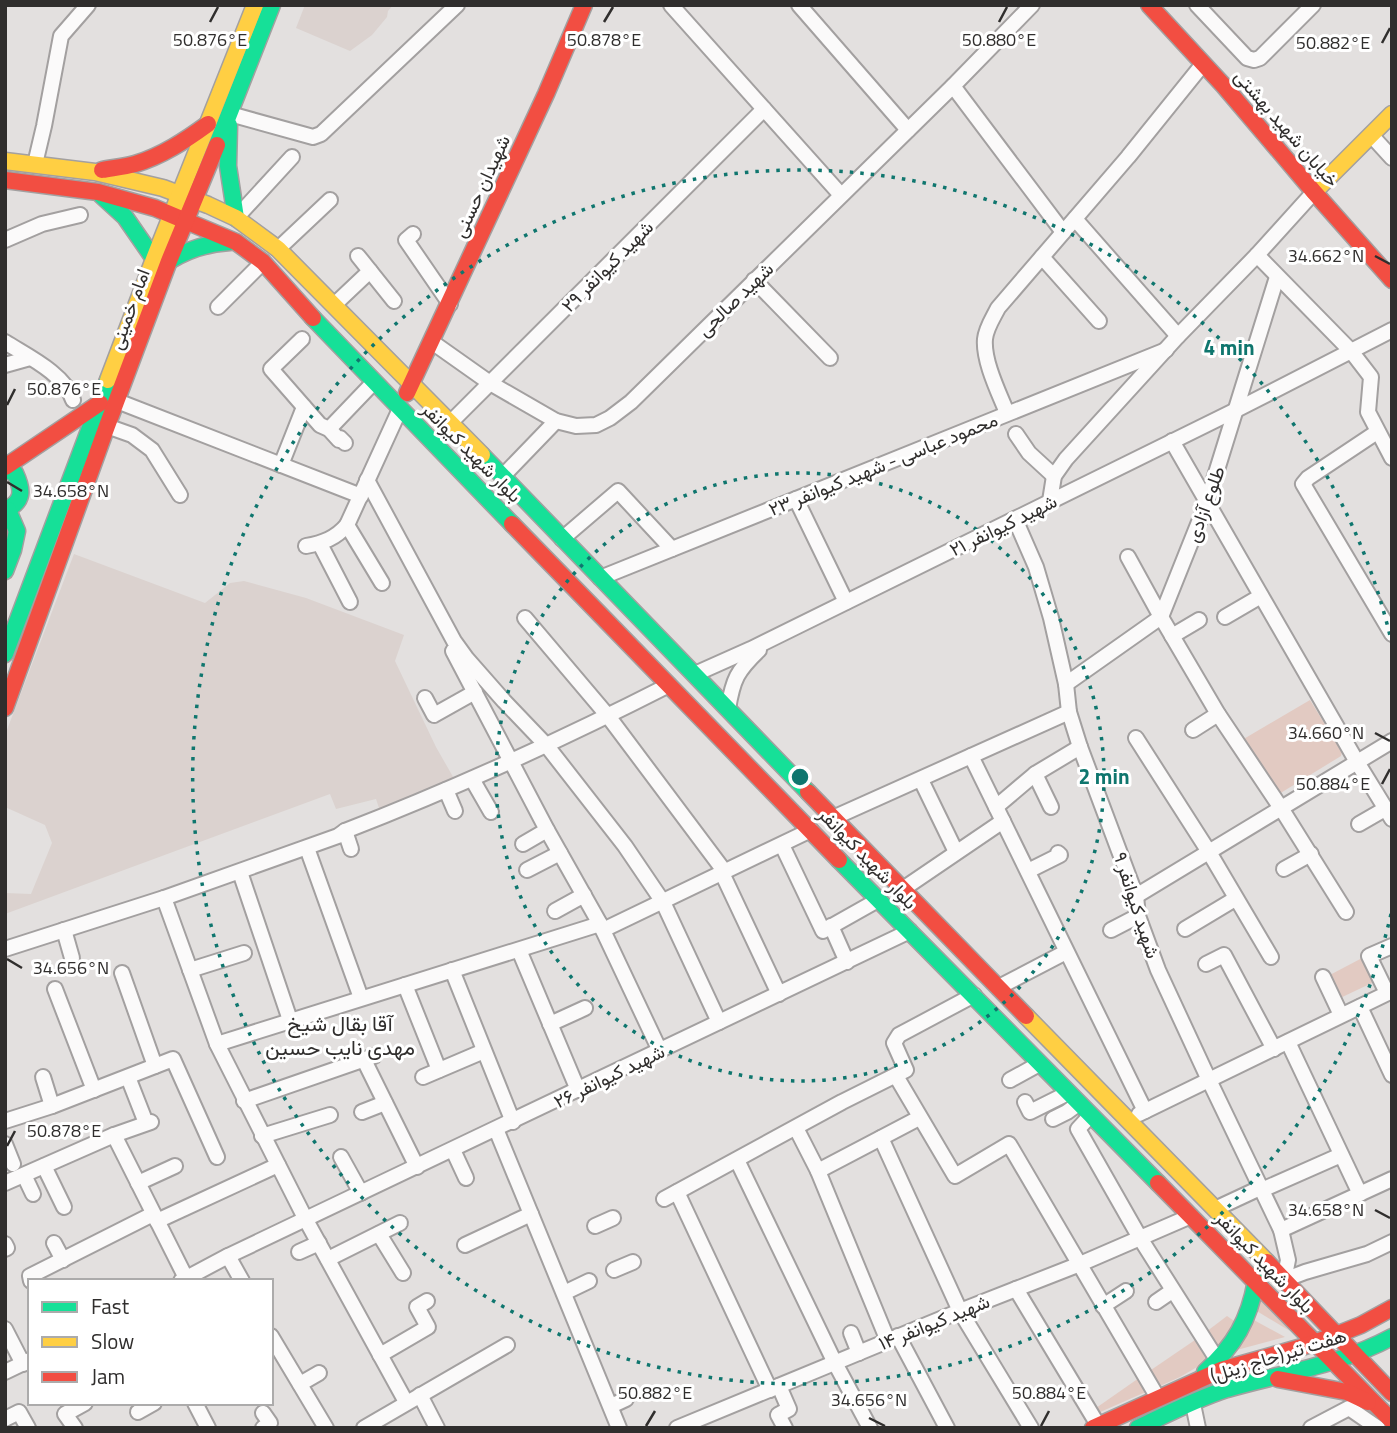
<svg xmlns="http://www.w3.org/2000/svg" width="1397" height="1433" viewBox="0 0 1397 1433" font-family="'Titillium Web',Vazirmatn,sans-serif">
  <rect width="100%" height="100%" fill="#e3e0df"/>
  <g fill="#dbd2cf">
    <path d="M305,5h88l-5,6 -1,6 -15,18 -22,16 -54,-23z"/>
    <path d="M74,554l131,49 25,-20 14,-2 62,17 98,37 -9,26 41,86 20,35 -75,32 -5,-15 -40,10 -6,-15 -325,120v-21l26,1 21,-51 -7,-18 -40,-18v-72z"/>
  </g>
  <g fill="#e2cac2">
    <path d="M1310,700l32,52 -1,4 -62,38 -37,-54z"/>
    <path d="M1364,957l12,24 -40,19 -10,-23z"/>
    <path d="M1259,1298l31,33 -35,-21z"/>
    <path d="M1227,1316l10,7 -21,31 -14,-19z"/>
    <path d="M1252,1319l33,18 -52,14z"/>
    <path d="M1195,1340l14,20 -29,17 -20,9 -9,-16z"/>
    <path d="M1139,1378l9,13 -50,22 -2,-5z"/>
  </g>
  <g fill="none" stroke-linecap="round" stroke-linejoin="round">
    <g stroke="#a3a0a0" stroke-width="18">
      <g id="street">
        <path d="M671,5l170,190"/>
        <path d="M799,5l109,125"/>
        <path d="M1197,5l50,53 7,2 6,-2 53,-53"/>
        <path d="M953,86l110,146"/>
        <path d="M230,114l83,23 8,-3 136,-129"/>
        <path d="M1371,135l21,23"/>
        <path d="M35,164l9,-38 17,-90 27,-31"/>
        <path d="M236,218l56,-61"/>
        <path d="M1075,219l103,117"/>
        <path d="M413,234l-7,6 44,64"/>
        <path d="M5,240l37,-16 38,-9"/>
        <path d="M278,249l52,-49"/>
        <path d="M1257,255l94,96 20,26 -3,35 24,46"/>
        <path d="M358,256l36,45"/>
        <path d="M1042,257l57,64"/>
        <path d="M754,280l76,78"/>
        <path d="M334,305l36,-34"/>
        <path d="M218,307l45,-45"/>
        <path d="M302,339l-31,30 49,56 9,4 10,11 1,-2 5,5"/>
        <path d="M5,342c22,14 60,32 68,58"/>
        <path d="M432,342l58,41 66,38 20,5 20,-1 14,-7 21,-16 322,-316 79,-81"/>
        <path d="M5,365l25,-7"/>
        <path d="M117,401l244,95"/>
        <path d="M1007,413c-8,-20 -24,-52 -22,-74 1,-11 8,-21 13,-31l130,-151 75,-93"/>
        <path d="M450,423l314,-314"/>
        <path d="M101,424l31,11 20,15 28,45"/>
        <path d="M329,429l45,-47"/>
        <path d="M1377,432l-69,46 -5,6 89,150"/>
        <path d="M1016,434l13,19 25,23"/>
        <path d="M1172,441l185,321 35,57"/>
        <path d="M281,465l23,-58"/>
        <path d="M502,477l54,-56"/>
        <path d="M367,480l87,161 13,18 37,42 43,45 78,100 38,56 56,120"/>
        <path d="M796,499l50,103"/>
        <path d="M1050,501l4,-25 12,-17 112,-123 79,-81 57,-63"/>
        <path d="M1015,519l21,48 15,51 15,66 3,28 11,35 56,149 2,20 20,54 51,110 72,150 7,30 -4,20"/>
        <path d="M347,525l35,58"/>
        <path d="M562,539l56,-48 54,58"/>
        <path d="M320,544l30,58"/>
        <path d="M306,546c17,-3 30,-8 41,-21l53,-116"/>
        <path d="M1128,557l33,60 57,97 63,94 65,104"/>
        <path d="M600,578l566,-228"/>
        <path d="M1225,617l36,-21"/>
        <path d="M525,618l83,98 117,156"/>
        <path d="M1172,636l27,-16"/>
        <path d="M453,651l94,179 53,94 60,127"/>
        <path d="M695,674l56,-25 485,-239 156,-80"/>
        <path d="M1066,684l95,-67 46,-115 70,-225"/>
        <path d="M425,698l9,17 41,-23"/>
        <path d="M728,709c5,-30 9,-38 31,-59"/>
        <path d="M1193,730l25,-16"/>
        <path d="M1136,738l73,114 62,105"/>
        <path d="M971,756l174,355"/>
        <path d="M1035,774l16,33"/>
        <path d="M472,779l19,33"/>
        <path d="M921,780l35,72"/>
        <path d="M446,790l9,21"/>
        <path d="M996,807l39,-33 45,-27"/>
        <path d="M833,818l236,-106"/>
        <path d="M1359,824l26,-15"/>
        <path d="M345,831l6,18"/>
        <path d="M523,844l24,-14"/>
        <path d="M782,845l41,86 55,-31"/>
        <path d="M307,848l54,150"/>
        <path d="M1284,869l27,-15"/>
        <path d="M527,870l33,-17"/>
        <path d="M1028,871l32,-16 -2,-2"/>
        <path d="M240,872l50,148"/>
        <path d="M722,873l57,121"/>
        <path d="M903,889l100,-68"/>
        <path d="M1136,896l256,-155"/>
        <path d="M164,898l53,146 89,176 100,182"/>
        <path d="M555,911l29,-16"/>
        <path d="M831,926l16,36"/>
        <path d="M1185,929l50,-30"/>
        <path d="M64,930l8,28"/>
        <path d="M603,930l208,-100"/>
        <path d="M1111,930l27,-14"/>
        <path d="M5,949l159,-51 174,-62 7,-5c111,-43 218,-92 324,-146"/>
        <path d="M519,950l59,140"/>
        <path d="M1206,964l18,-9 50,94"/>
        <path d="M190,970l54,-17"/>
        <path d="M452,970l61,152"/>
        <path d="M122,973l33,93"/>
        <path d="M1323,977l18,38"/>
        <path d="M405,985l34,85"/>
        <path d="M999,987l67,-35"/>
        <path d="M55,989l39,101"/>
        <path d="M1387,993l-18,-37 23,-10"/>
        <path d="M1360,1007l32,68"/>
        <path d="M550,1024l35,-16"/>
        <path d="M1288,1042l72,152"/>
        <path d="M217,1044l383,-120"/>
        <path d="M364,1060l53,107"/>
        <path d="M896,1076l59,100 54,-32 149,254"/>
        <path d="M43,1077l9,29"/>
        <path d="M128,1077l18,46"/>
        <path d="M423,1077l61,-26"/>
        <path d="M1010,1080l29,-16"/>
        <path d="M244,1101l130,-45"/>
        <path d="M1025,1102l5,10 38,-19"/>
        <path d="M362,1112l23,-9"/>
        <path d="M1139,1114l253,-123"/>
        <path d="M1090,1116l-12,13 62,109 78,123"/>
        <path d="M1053,1119l14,-7 11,-8"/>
        <path d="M5,1121l47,-15 121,-47 44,98"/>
        <path d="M796,1128l22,43 70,170"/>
        <path d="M496,1129l123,299"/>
        <path d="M114,1135l72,143"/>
        <path d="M262,1136l68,-21"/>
        <path d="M881,1138l79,173 71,117"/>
        <path d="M5,1144l8,20"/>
        <path d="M453,1150l13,28"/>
        <path d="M341,1157l20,36"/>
        <path d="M737,1160l98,203 35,65"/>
        <path d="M44,1166l20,41"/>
        <path d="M818,1171l101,-53"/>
        <path d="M24,1175l9,19"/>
        <path d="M5,1183l109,-48 37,-13"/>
        <path d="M138,1183l37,-17"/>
        <path d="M677,1192l93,198"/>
        <path d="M664,1199l178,-97 64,-32 -12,-27 5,-8 75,-40"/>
        <path d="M1215,1209l45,-21 4,1 77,-34"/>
        <path d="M157,1221l121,-56"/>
        <path d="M595,1226l18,-8"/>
        <path d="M1281,1230l111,-51"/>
        <path d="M379,1234l24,39"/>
        <path d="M54,1243l9,17"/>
        <path d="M5,1244l2,4 -2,1"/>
        <path d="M465,1245l66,-31"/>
        <path d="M299,1252l20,-9"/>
        <path d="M228,1256l14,25"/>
        <path d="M328,1259l72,-36"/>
        <path d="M614,1270l19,-8"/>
        <path d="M1284,1280l21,-8 62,-18 25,-12"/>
        <path d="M31,1281l-1,-5 123,-62"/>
        <path d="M181,1281l47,-25 682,-325"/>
        <path d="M1016,1289l82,136"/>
        <path d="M564,1293l25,-12"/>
        <path d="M1156,1302l16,-11"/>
        <path d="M1103,1306l23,-15"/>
        <path d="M5,1329l18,35"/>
        <path d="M851,1333l8,20"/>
        <path d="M271,1336l55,92"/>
        <path d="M898,1336l49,92"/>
        <path d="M380,1355l48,-28 -11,-20 10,-6"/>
        <path d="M5,1372l25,-12"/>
        <path d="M300,1384l19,-11"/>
        <path d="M779,1386l10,23 -11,6 7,13"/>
        <path d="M420,1395l17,33"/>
        <path d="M195,1403l13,25"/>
        <path d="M1193,1404l5,24"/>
        <path d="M611,1406l15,-7"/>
        <path d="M138,1412l16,-9"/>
        <path d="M263,1413l7,10 -7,5"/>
        <path d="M5,1419l14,-7 9,16"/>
        <path d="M75,1428l-10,-14 20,-11"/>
        <path d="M364,1428l143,-83"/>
        <path d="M677,1428l283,-117 120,-47 111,-48"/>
        <path d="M1311,1428l38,-20 29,20"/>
      </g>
    </g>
    <g stroke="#a3a0a0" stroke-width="19">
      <g id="fast">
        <path d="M229,125l-1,41 8,52"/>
        <path d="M217,145l55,-140"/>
        <path d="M101,195l24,22 29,42"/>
        <path d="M169,261c20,-12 38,-18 61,-19"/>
        <path d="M313,318l199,206"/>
        <path d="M482,455l326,337"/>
        <path d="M5,470l10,3c8,17 9,29 -10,37"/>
        <path d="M5,571l8,-21 4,-19 -9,-21"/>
        <path d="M5,654l103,-274"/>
        <path d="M839,860l319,323"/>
        <path d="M1205,1372c30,-27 44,-52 51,-91"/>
        <path d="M1138,1428c29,-14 58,-29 89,-39 56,-16 113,-24 165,-52"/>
      </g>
    </g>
    <g stroke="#a3a0a0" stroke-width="19">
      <g id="slow">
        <path d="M5,161l90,11 68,16 45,17 28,13 42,31 204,206"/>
        <path d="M1314,192l78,-78"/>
        <path d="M108,380l46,-121 101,-254"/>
        <path d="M1026,1016l241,246"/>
      </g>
    </g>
    <g stroke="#a3a0a0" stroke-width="19">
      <g id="jam">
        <path d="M1149,5l75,81 90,106 78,88"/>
        <path d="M102,170c11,-2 22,-3 33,-6 27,-8 51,-24 73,-40"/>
        <path d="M5,180l93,12 57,16 81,34 27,20 50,56"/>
        <path d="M407,393l139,-299 38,-89"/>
        <path d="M5,467l95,-64"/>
        <path d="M512,524l327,336"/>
        <path d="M5,708l102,-282 62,-165 48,-116"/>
        <path d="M808,792l218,224"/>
        <path d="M1158,1183l234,238"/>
        <path d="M1267,1262l125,131"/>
        <path d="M1278,1379l69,13 21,10"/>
        <path d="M1093,1428l128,-58 81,-23 34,-12 25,-10 31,-17"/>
      </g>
    </g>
    <use href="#street" stroke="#fbfafa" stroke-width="14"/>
    <use href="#fast" stroke="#16e098" stroke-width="16"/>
    <use href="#slow" stroke="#ffcf43" stroke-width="16"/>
    <use href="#jam" stroke="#f24e42" stroke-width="16"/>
  </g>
  <path fill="none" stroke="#302e2d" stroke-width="2.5" d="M210,22l8,-15M604,22l9,-15M999,22l8,-15M1382,43l8,-15M1375,256l15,8M7,405l8,-16M7,482l15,9M1375,733l15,8M1382,784l8,-15M7,959l15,9M7,1146l8,-15M1375,1210l15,8M869,1418l16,8M646,1426l9,-15M1041,1426l8,-15"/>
  <g fill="none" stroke="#0f766e" stroke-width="3.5" stroke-dasharray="3.5 7">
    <circle cx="800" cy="777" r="304"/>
    <path d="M1391 914A607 607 0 1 1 1391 640"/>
  </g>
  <g text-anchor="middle" stroke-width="6" stroke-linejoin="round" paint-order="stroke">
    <g font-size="19" fill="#302e2d" stroke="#fff">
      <text transform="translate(1287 128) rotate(49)" y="7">خیابان شهید بهشتی</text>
      <text transform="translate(481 186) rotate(-65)" y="7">شهیدان حسنی</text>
      <text transform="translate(607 266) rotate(-45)" y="7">شهید کیوانفر ۲۹</text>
      <text transform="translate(735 299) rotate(-44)" y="7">شهید صالحی</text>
      <text transform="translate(129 309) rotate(-70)" y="7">امام خمینی</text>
      <text transform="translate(472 452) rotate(45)" y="7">بلوار شهید کیوانفر</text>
      <text transform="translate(883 464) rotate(-22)" y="7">محمود عباسی - شهید کیوانفر ۲۳</text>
      <text transform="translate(1205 504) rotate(-70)" y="7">طلوع آزادی</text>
      <text transform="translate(1003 525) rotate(-26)" y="7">شهید کیوانفر ۲۱</text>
      <text transform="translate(868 858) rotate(46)" y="7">بلوار شهید کیوانفر</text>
      <text transform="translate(1137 905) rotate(72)" y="7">شهید کیوانفر ۹</text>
      <text transform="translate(609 1076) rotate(-26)" y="7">شهید کیوانفر ۲۶</text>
      <text transform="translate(1265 1262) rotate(46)" y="7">بلوار شهید کیوانفر</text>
      <text transform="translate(934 1322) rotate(-22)" y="7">شهید کیوانفر ۱۴</text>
      <text transform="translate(1278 1355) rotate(-17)" y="7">هفت تیر(حاج زینل)</text>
    </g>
    <g font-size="21" fill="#302e2d" stroke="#fff">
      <text x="340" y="1031">آقا بقال شیخ<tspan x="340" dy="24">مهدی نایب حسین</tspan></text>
    </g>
  </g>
  <g font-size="18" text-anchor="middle" fill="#302e2d" stroke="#fff" stroke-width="6" stroke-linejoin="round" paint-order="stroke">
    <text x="210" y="46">50.876°E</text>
    <text x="604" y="46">50.878°E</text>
    <text x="999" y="46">50.880°E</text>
    <text x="1333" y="49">50.882°E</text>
    <text x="1326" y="262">34.662°N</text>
    <text x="64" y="395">50.876°E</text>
    <text x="71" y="497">34.658°N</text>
    <text x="1326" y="739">34.660°N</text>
    <text x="1333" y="790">50.884°E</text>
    <text x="71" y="974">34.656°N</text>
    <text x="64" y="1137">50.878°E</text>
    <text x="1326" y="1216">34.658°N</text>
    <text x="655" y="1399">50.882°E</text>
    <text x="1049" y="1399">50.884°E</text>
    <text x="869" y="1406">34.656°N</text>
  </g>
  <circle cx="800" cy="777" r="10" fill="#0f766e" stroke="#fff" stroke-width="3.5"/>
  <g font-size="21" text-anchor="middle" font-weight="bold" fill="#0f766e" stroke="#fff" stroke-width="6" stroke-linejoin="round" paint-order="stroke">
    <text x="1229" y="355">4 min</text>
    <text x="1104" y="784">2 min</text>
  </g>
  <rect width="1397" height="1433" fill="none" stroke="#302e2d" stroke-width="14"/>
  <rect x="28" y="1279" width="245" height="126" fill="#ffffff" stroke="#acabab" stroke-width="2"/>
  <rect x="42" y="1302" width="35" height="10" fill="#16e098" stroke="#acabab" stroke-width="2"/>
  <text x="91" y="1314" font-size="21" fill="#302e2d">Fast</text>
  <rect x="42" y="1337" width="35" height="10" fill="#ffcf43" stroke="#acabab" stroke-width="2"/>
  <text x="91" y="1349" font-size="21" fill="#302e2d">Slow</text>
  <rect x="42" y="1372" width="35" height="10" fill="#f24e42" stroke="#acabab" stroke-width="2"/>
  <text x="91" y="1384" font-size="21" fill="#302e2d">Jam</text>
</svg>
